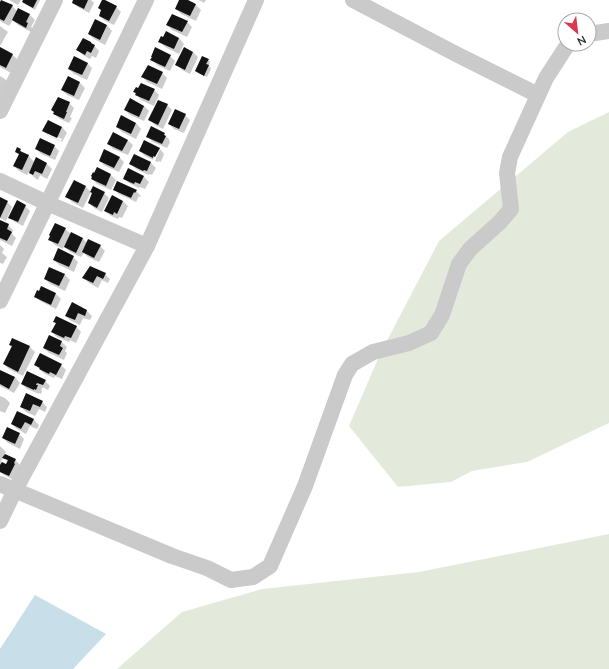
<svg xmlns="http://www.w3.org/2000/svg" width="609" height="669" viewBox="0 0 609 669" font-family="'Nunito Sans',sans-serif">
  <rect width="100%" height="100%" fill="#fff"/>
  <g fill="#e4eadb">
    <path d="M609,112v311l-82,39 -55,9 -21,11 -53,5 -49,-61 31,-72 59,-113 129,-109z"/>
    <path d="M609,534v135h-492l65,-57 80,-23 157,-17z"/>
  </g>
  <path fill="#c8dee8" d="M35,595l71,39 -33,35h-73v-20z"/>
  <g fill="#0003" fill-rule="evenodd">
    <path d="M9,0h12l-3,5z"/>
    <path d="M24,0h16l-5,10 -10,-6 -2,-2z"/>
    <path d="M74,0h17l3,3 -5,10 -11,-6 -5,-5z"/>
    <path d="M180,0h6l10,5 5,5 -5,11 -15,-7 -5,-6z"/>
    <path d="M199,0h7l-2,3z"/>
    <path d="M0,5l12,1 5,5 2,-2 11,6 5,5 -4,7 2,1 -2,4 -13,-7 -5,-5 -4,6 -9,-5z"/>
    <path d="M116,7l5,5 -7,13 -9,-4 -5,-5z"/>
    <path d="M187,22l5,5 -5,10 -15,-7 -5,-5z"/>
    <path d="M107,25l5,6 -7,14 -11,-6 -5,-5z"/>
    <path d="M0,26l8,6 -8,14z"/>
    <path d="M164,38h15l5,6 -5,10 -14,-7 -5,-5z"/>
    <path d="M91,42l8,9 -3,7 -4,-2 -2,3 -7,-4 -5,-5z"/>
    <path d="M0,48l13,7 5,5 -7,13 -11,-6z"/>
    <path d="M193,52l5,5 -8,17 -8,-4 -5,-5z"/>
    <path d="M170,56l5,5 -5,10 -13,-6 -5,-5z"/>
    <path d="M208,60l2,2 -1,4 2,3 -4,8 -9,-4 -2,-2z"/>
    <path d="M87,63l5,5 -5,12 -13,-6 -5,-5z"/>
    <path d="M162,73l5,5 -5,11 -15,-7 -5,-6z"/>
    <path d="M0,76l5,3 5,5 -10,9z"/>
    <path d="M80,83l5,5 -6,12 -12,-5 -5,-5z"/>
    <path d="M154,90l5,5 -5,11 -13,-6 -7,-8z"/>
    <path d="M130,100l14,6 5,5 -5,10 -14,-6 -5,-5z"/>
    <path d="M69,103l5,5 -4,9 2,1 -3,5 -9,-4 -6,-6z"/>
    <path d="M167,105l5,5 -9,19 -8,-4 -5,-5z"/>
    <path d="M185,115l5,5 -6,13 -10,-4 -5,-5z"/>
    <path d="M48,121l14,6 5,6 -5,9 -13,-6 -5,-5zM48,132l14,7 -1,2 -13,-6z"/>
    <path d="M136,123l5,6 -5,10 -14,-7 -5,-5z"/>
    <path d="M164,134l5,5v1l1,2 -3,6 -14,-6 -5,-5z"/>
    <path d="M127,140l6,5 -5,10 -15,-6 -5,-5z"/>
    <path d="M54,146l5,5 -4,9 -14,-6 -5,-5z"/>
    <path d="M159,148l1,1h-2l-5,11 -8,-4 -5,-5z"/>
    <path d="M160,149l4,5 -3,8 -2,-1 -1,1 -3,-1z"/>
    <path d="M20,150l4,4 5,2 6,7 12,1 5,5 -5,10 -7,-4 -2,5 -3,-2 -6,-6 -2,3 -8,-4 -5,-5 6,-11 -4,-4z"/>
    <path d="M135,155l16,8 5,5 -4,7 -3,-1v1l-13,-6 -5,-5z"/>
    <path d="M119,157l5,5 -5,10 -14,-6 -5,-5z"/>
    <path d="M97,168l14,7 5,5 -5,10 -14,-6 -5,-5z"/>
    <path d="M144,177l5,5 -4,7 -5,-2 -1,1 -10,-5 -5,-5z"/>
    <path d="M74,181l12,6 5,5 -8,16 -11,-6 -5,-5z"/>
    <path d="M114,189l22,2 5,5v1l-2,-1 -3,6 -17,-8z"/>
    <path d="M104,193l5,5 -7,14 -8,-4 -5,-5z"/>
    <path d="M0,198l7,4 5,5 -6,14 -6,-3z"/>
    <path d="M123,201l5,5 -6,12 -3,-1 -1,2 -7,-3 -6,-5z"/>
    <path d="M25,206l5,5 -7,15 -8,-4 -5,-5z"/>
    <path d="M0,221l8,4 5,5 -1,4 4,4 -4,8 -12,-6z"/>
    <path d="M65,229l6,5 12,5 4,4 13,3 5,5 -6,11 -11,-5 -4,-4 -3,4 -11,-5 -6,-6 -1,3 -8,-4 -5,-5z"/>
    <path d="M0,245l4,4 -2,4 5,4 -4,7 -3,-1z"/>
    <path d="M73,257l5,5 -4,10 -15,-7 -5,-5z"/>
    <path d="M50,268l15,7 5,5 -5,11 -15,-7 -5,-5z"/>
    <path d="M105,274l5,5 -2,4 -6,-3 -4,8 -9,-5 -5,-5z"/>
    <path d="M56,294l5,5 -5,10 -16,-8 -5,-5z"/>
    <path d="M72,304l15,7 5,5 -2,4 -7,-2 -3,7 -9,-4 -5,-5z"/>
    <path d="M55,322l21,4 5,6 -5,11 -6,-3 -1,2 -12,-5 -5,-5 4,-8z"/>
    <path d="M50,336l12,6 5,5 -2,4 2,2 -3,7 -15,-7 -5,-5z"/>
    <path d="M13,339l17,8 5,5 -12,24 -14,-7 -5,-5 8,-17 -2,-2z"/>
    <path d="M35,365h26l5,5 -4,9 -7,-3 -1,2 -9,-4z"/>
    <path d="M0,373l15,4 5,6 -6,10 -14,-7z"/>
    <path d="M45,381l5,5 -2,4 -5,-3 -2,3 1,1 -1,3 -2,-1v1l-12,-5 -5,-5z"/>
    <path d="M27,395l15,7 5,5 -2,5 -6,-3 -4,7 -9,-4 -5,-5z"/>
    <path d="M0,396l5,2 5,5 -5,10 -5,-2z"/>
    <path d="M34,420l5,5 -2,4 -7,-3 -4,8 -9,-5 -5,-5z"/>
    <path d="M19,434l5,5 -4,10 -12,-6 -5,-5z"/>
    <path d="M0,446l6,6 -2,3 11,5 5,5 -6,15 -10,-5 -4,-3zM3,457l5,5 -2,3 -5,-3z"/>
  </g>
  <g fill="#141414">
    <path d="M1,0l12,5 -9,16 -4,-2v-17z"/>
    <path d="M23,0h14l-4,8 -11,-6z"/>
    <path d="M73,0h15l-4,9 -12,-6z"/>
    <path d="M102,0h3l12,6 -8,15 -10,-5 2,-6 -3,-2z"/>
    <path d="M179,0h9l8,4 -6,12 -15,-7z"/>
    <path d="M18,8l12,6 -4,8 2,1 -2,5 -14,-8z"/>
    <path d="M172,14l16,7 -6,11 -16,-7z"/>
    <path d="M95,19l12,6 -7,15 -12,-6z"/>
    <path d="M166,31l13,7 -5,11 -16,-7 3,-6 2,1z"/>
    <path d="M83,38l8,4v1l4,2 -4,8 -4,-2 -2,4 -9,-5z"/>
    <path d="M0,47l13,7 -7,14 -6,-3z"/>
    <path d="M155,47l16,8 -6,12 -15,-7 2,-3h-1z"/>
    <path d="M184,47l9,5 -8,18 -10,-5z"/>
    <path d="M74,56l14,7 -6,12 -14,-6z"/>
    <path d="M202,56l7,3 -3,5 3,1 -5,11 -9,-5z"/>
    <path d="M148,65l15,7 -6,12 -16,-7z"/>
    <path d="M68,76l12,6 -6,14 -13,-6z"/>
    <path d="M141,83l14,6 -6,12 -14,-6 1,-2 -3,-1 3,-5 2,1z"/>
    <path d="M58,97l12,5 -4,10h1l-3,7 -11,-5 1,-2 -3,-2z"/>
    <path d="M130,98l14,8 -5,11 -15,-7z"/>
    <path d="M158,100l10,4 -10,21 -10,-5z"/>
    <path d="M175,109l11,5 -7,15 -11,-5z"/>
    <path d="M121,115l15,8 -5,11 -15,-7z"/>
    <path d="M48,120l14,7 -5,11 -15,-7z"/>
    <path d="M151,126l14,7 -1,2 2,1 -4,8 -16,-7z"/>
    <path d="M113,132l15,8 -6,11 -15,-7z"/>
    <path d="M40,138l15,7 -5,11 -15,-7z"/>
    <path d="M144,140l16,8 -5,9 -2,-1v2l-14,-7z"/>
    <path d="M17,147l4,2 -1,2 9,4 -7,15 -9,-4 6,-12 -4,-2z"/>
    <path d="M104,149l16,8 -6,11 -15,-7z"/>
    <path d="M134,154l17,8 -4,9 -3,-1 -1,1 -14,-7z"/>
    <path d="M36,157l11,6 -5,11 -7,-3 -2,4 -4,-2z"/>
    <path d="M97,167l14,7 -5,12 -15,-7 1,-2 -1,-1 2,-4 1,1z"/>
    <path d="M128,168l16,8 -4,8 -5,-2 -1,2 -11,-5z"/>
    <path d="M74,180l12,6 -8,17 -13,-6z"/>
    <path d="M117,181l20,9 -2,3 -1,-1 -3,6 -18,-8z"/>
    <path d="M93,186l12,6 -8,16 -9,-5 4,-10 -2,-1z"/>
    <path d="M112,195l11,6 -6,13 -3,-2 -1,3 -9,-4z"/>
    <path d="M0,197l8,4 -8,17z"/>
    <path d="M17,200l9,5 -8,17 -10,-4z"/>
    <path d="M0,220l9,4 -2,5 5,3 -5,9 -7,-3z"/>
    <path d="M55,223l11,5 -8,16 -10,-4 2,-4 -1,-1z"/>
    <path d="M71,232l12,6 -7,15 -12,-6z"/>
    <path d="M88,239l13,6 -7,13 -12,-6z"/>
    <path d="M58,248l16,8 -5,11 -16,-7z"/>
    <path d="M90,266l16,7 -3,6 -6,-3 -4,7 -11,-5z"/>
    <path d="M49,267l16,7 -6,12 -15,-7z"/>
    <path d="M41,286l15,7 -5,12 -17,-8 3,-7 2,1z"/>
    <path d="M72,302l15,8 -2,6 -7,-3 -3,7 -10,-4z"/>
    <path d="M56,316l21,10 -6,12 -6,-2 -1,2 -13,-6 5,-9 -3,-1z"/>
    <path d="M49,335l13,6 -2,5 3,2 -4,7 -16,-7z"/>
    <path d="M12,338l18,8 -12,26 -15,-8 9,-18 -3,-1z"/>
    <path d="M40,353l22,11 -6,11 -6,-3 -1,2 -10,-5 1,-1 -6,-3z"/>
    <path d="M0,370l15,7 -6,12 -9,-5z"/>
    <path d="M27,371l19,9 -3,5 -6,-2 -1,2h2l-2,5 -2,-1v1l-13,-6z"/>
    <path d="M26,393l17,8 -3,6 -7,-3 -3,7 -10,-4z"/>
    <path d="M17,411l17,8 -3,6 -6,-3 -4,7 -10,-5z"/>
    <path d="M7,427l13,6 -5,11 -13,-6z"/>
    <path d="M5,454l11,5 -2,4 1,1 -6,12 -9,-4v-7l2,-3 4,2 2,-4 -6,-2z"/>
  </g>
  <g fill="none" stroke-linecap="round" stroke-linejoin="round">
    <g stroke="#cacaca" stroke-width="16">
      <path d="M353,0l103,54 82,41"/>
      <path d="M589,34l20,-3"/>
      <path d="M0,111l55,-111"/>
      <path d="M0,181l47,22 100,43"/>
      <path d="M0,301l146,-301"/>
      <path d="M0,484l172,72 35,12 24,12 22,-3 17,-11 35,-80 40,-111 7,-11 21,-12 36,-9 22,-10 11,-18 17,-51 11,-15 30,-27 11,-13 -4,-36 3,-16 36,-79 22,-34"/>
      <path d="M0,521l15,-31 132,-244 109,-246"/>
    </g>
  </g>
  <g transform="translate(577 32) rotate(152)"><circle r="19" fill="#ffffff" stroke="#ababab"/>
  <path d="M0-3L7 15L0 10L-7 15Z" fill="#da394f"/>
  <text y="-6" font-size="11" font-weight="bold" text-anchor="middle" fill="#2d2d2d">N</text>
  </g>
</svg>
